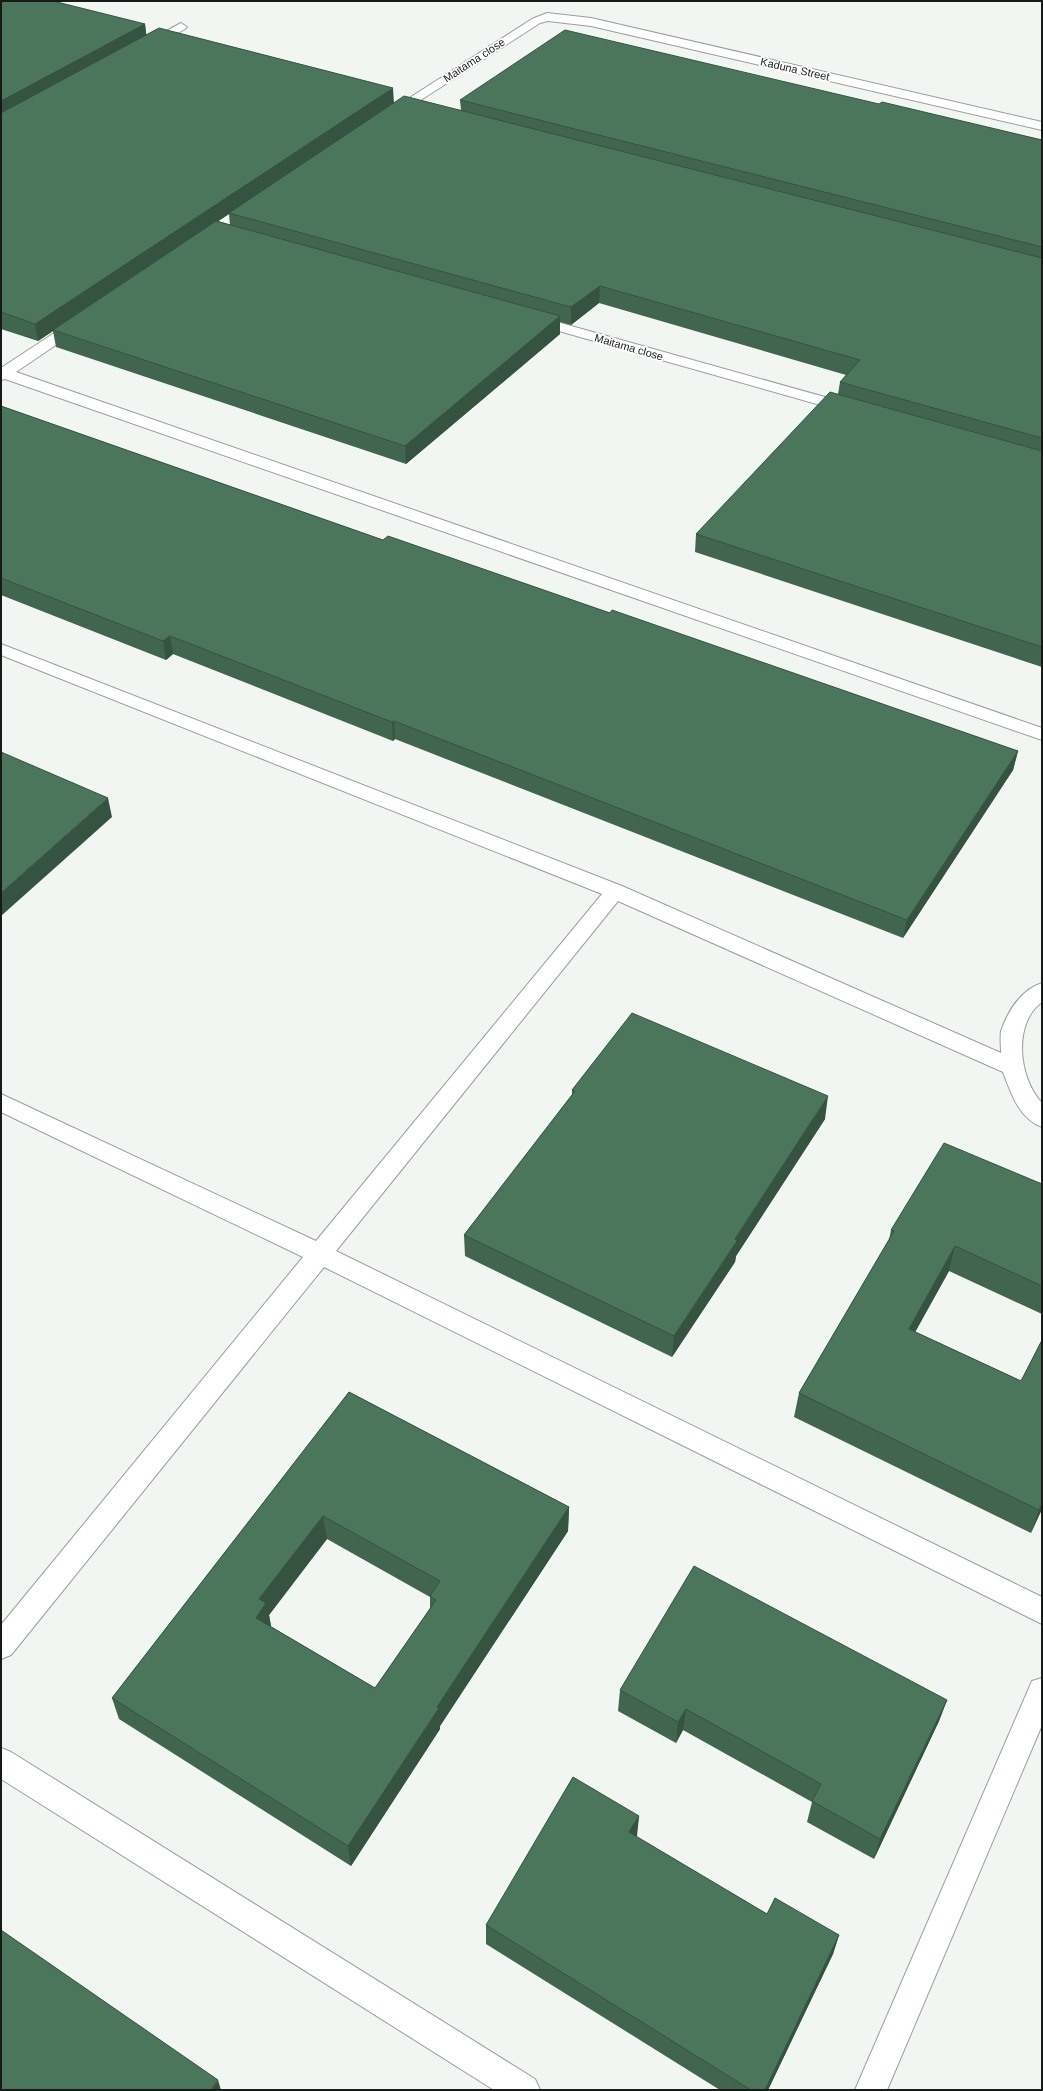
<svg xmlns="http://www.w3.org/2000/svg" width="1043" height="2091" viewBox="0 0 1043 2091" font-family="Helvetica,sans-serif">
  <rect width="100%" height="100%" fill="#f2f6f3"/>
  <g fill="none" stroke-linecap="round" stroke-linejoin="round">
    <g stroke="#9a9d9b" stroke-width="2">
      <g id="street">
        <path d="M547,13l44,5 451,104v8l-451,-104 -43,-5 -8,2 -147,95 -4,1 -6,-4 149,-96z"/>
        <path d="M181,23l6,4 -2,2 -34,19h-8l-2,-3z"/>
        <path d="M532,315l325,91 2,3 -2,3h-12l-318,-90 -2,-3 2,-3z"/>
        <path d="M79,319l5,1 2,3 -2,3 -68,46 1026,356v12l-1037,-361 -4,1v-12l73,-48z"/>
        <path d="M1,644l621,242 379,167c0,-7 -1,-16 0,-22 7,-20 20,-41 41,-48v19c-30,22 -23,77 0,101v24c-23,-8 -31,-34 -39,-55l-385,-171 -282,350 706,346v27l-718,-357 -313,388 -10,4v-34l302,-368 -302,-145v-18l315,147 286,-347 -601,-239z"/>
        <path d="M1042,1678v47l-155,365h-32l177,-409z"/>
        <path d="M1,1748l10,4 524,327 5,11h-46l-493,-311z"/>
      </g>
    </g>
    <use href="#street" fill="#fff" fill-rule="evenodd"/>
  </g>
  <g fill="#41654f" fill-rule="evenodd">
    <path d="M1,1l144,23 1,11 248,67 67,8 -1,-10 419,4 163,36v527l-347,-115 1,-18 142,-140 2,-12 6,-7 -247,-72 -28,22 -11,-3v12l-154,130 -350,-117 -3,-16 -15,10 -37,-12zM229,214l1,11 -12,-4z"/>
    <path d="M1,406l382,134 227,73 408,138 -5,19 -110,168 -508,-199 -2,2 -220,-87 -7,6 -165,-65z"/>
    <path d="M572,1090l253,29 -89,137 -1,6 -63,95 -207,-101 -1,-21 108,-140z"/>
    <path d="M1042,1184v130l-93,-43 -34,61 106,49 21,-41v169l-11,24 -237,-116 5,-24 90,-153 2,-10z"/>
    <path d="M349,1392l220,115 -1,24 -128,195v3l-89,137 -232,-147 -7,-21zM327,1539l103,58v12l-55,79 -105,-62h1l-2,-11z"/>
    <path d="M620,1690l327,10 -8,21 -65,138 -67,-37 5,-20 -129,-72 -7,13 -58,-32z"/>
    <path d="M639,1816l-3,21 131,77 72,21 -6,19 -65,136h-48l-234,-146v-19z"/>
  </g>
  <g fill="#355340">
    <path d="M145,24l2,16 -146,78v-17z"/>
    <path d="M393,88l1,16 -165,109v1l-174,116h-2v1l-15,10 -3,-17z"/>
    <path d="M600,286l-1,17 -28,22v-18z"/>
    <path d="M560,316v18l-154,130 -1,-18z"/>
    <path d="M170,636l3,18 -7,6 -3,-19z"/>
    <path d="M394,721l1,18 -2,2 -1,-19z"/>
    <path d="M1018,751l-5,19 -110,168 4,-18z"/>
    <path d="M108,798l4,19 -111,99v-23z"/>
    <path d="M828,1096l-3,23 -89,137 -1,6 -63,95 2,-21 61,-97z"/>
    <path d="M955,1246l-6,25 -46,83 6,-25z"/>
    <path d="M1042,1504v5l-11,24 8,-23z"/>
    <path d="M569,1507l-1,24 -128,195v3l-89,137 -3,-20 89,-139z"/>
    <path d="M323,1516l4,23 -58,76 2,11 -11,14 -4,-22 3,-19z"/>
    <path d="M947,1700l-8,21 -65,138 6,-20z"/>
    <path d="M686,1709l-3,21 -7,13 2,-21z"/>
    <path d="M639,1816l-2,20 -10,16 2,-20z"/>
    <path d="M839,1935l-6,19 -65,136h-3z"/>
    <path d="M218,2080l3,10h-10z"/>
  </g>
  <g fill="#4c765c" stroke="#355340" fill-rule="evenodd">
    <path d="M1,1h52l92,23 -144,77z"/>
    <path d="M159,28l234,60 -358,236 -34,-12v-199z"/>
    <path d="M565,30l314,74 3,-2 160,38v107l-582,-147z"/>
    <path d="M404,96l638,162v180l-202,-56 20,-22 -260,-74 -29,21 -342,-94z"/>
    <path d="M216,221l344,95 -155,130 -352,-116z"/>
    <path d="M830,392l212,59v196l-346,-113z"/>
    <path d="M1,406l382,134 5,-4 222,77 2,-3 406,141 -111,169 -513,-199 -2,1 -222,-86 -7,5 -162,-63z"/>
    <path d="M1,752l107,46 -107,95z"/>
    <path d="M632,1013l196,83 -93,143 2,2 -63,95 -210,-101 111,-144 -3,-1z"/>
    <path d="M944,1143l98,41v102l-87,-40 -46,83 112,52 21,-41v164l-3,6 -240,-117 95,-162 -3,-1z"/>
    <path d="M349,1392l220,115 -132,200 2,1 -91,138 -236,-148zM323,1516l117,65 -10,15 6,4 -61,88 -119,-70 10,-15 -7,-4z"/>
    <path d="M694,1566l253,134 -67,139 -68,-38 9,-17 -135,-75 -8,13 -58,-32z"/>
    <path d="M573,1777l66,39 -10,16 138,82 8,-16 64,37 -74,155h-14l-265,-165z"/>
    <path d="M1,1930l217,150 -7,10h-210z"/>
  </g>
  <g text-anchor="middle" stroke-width="3.5" stroke-linejoin="round" paint-order="stroke">
    <g font-size="11" fill="#181a19" stroke="#fff">
      <text transform="translate(474 60) rotate(-33)" y="4">Maitama close</text>
      <text transform="translate(795 69) rotate(13)" y="4">Kaduna Street</text>
      <text transform="translate(629 347) rotate(16)" y="4">Maitama close</text>
    </g>
  </g>
  <rect width="1043" height="2091" fill="none" stroke="#181a19" stroke-width="4"/>
</svg>
